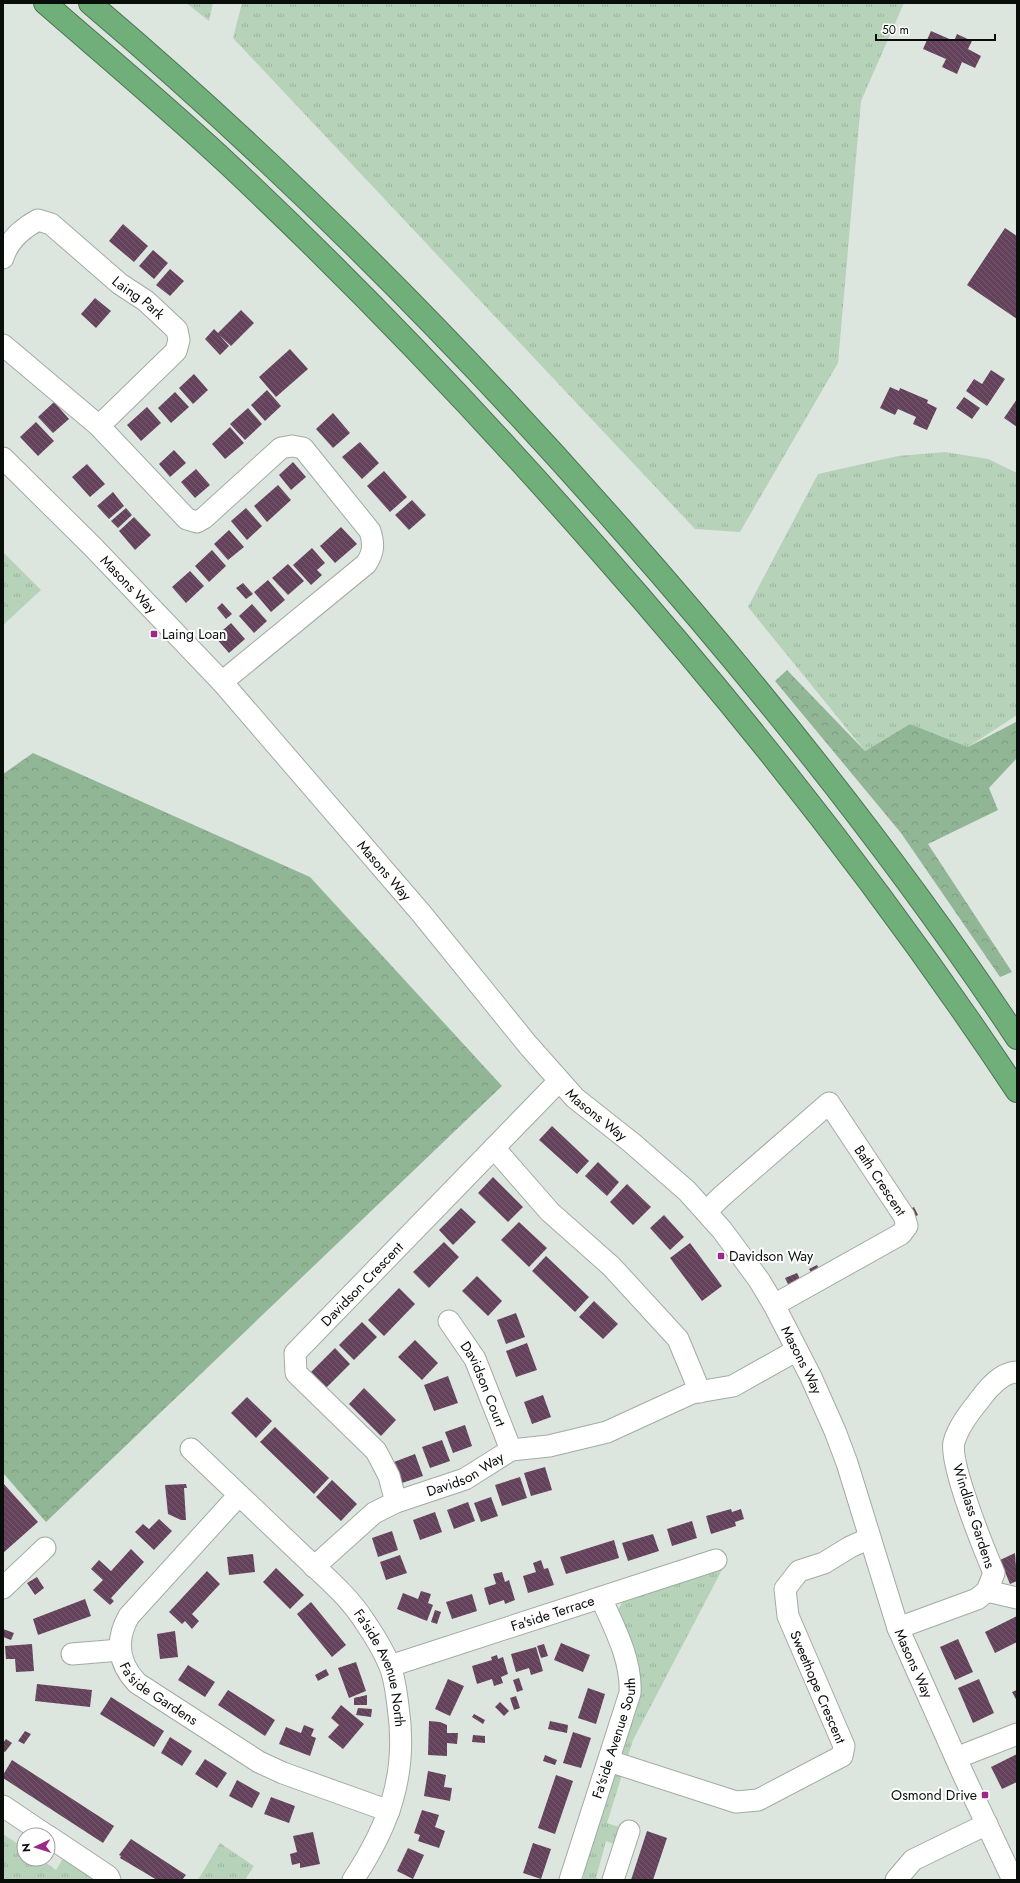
<svg xmlns="http://www.w3.org/2000/svg" width="1020" height="1883" viewBox="0 0 1020 1883" font-family="Jost,sans-serif">
  <defs>
    <pattern id="grass-tufts" width="24" height="20" patternUnits="userSpaceOnUse"><rect width="24" height="20" fill="#b6d2b9"/><path d="M3 7l-1-3M5 7V3M7 7l1-3M15 17l-1-3M17 17v-4M19 17l1-3" fill="none" stroke="#9bb39e"/></pattern>
    <pattern id="forest-crowns" width="20" height="18" patternUnits="userSpaceOnUse"><rect width="20" height="18" fill="#91b696"/><path d="M2 6a3 3 0 1 1 6 0M12 15a3 3 0 1 1 6 0" fill="none" stroke="#7c9b80"/></pattern>
    <pattern id="building-back-hatch" width="6" height="6" patternUnits="userSpaceOnUse"><rect width="6" height="6" fill="#64425b"/><path d="M-1 5l2 2M0 0l6 6M5-1l2 2" fill="none" stroke="#74596d"/></pattern>
  </defs>
  <rect width="100%" height="100%" fill="#dde6de"/>
  <g fill="url(#grass-tufts)">
    <path d="M186,3h27l-4,18z"/>
    <path d="M242,3h662l-43,98 -23,262 -98,169 -45,-3 -462,-491z"/>
    <path d="M945,452l43,7 29,14v242l-49,32 -58,-23 -45,27 -117,-144 70,-133 80,-18z"/>
    <path d="M3,552l38,38 -38,35z"/>
    <path d="M725,1564l-92,176 -26,83 18,6 -5,17 -14,-5 -10,37 6,2h-19l1,-7 -4,-2 57,-175 -20,-79 2,-9 4,-7z"/>
    <path d="M3,1834l18,12 3,-5v18h17l15,11 6,-10 4,-1 22,14 6,7h-91z"/>
    <path d="M220,1843l34,23 -9,14h-47z"/>
  </g>
  <g fill="url(#forest-crowns)">
    <path d="M787,670l78,81 45,-27 58,23 48,-25 1,36 -28,30 9,22 -70,34 84,128 -12,5 -99,-144 -126,-152z"/>
    <path d="M33,753l277,124 192,209 -456,436 -43,-49v-699z"/>
  </g>
  <g fill="url(#building-back-hatch)">
    <path d="M931,31l23,10 3,-7 15,7 -4,8 13,7 -6,12 -13,-6 -5,12 -15,-7 4,-8 -23,-10z"/>
    <path d="M123,224l25,22 -14,16 -25,-21z"/>
    <path d="M1005,228l12,8v83l-50,-34z"/>
    <path d="M153,250l15,13 -14,16 -15,-13z"/>
    <path d="M170,269l14,12 -14,15 -14,-11z"/>
    <path d="M95,298l16,13 -15,17 -15,-14z"/>
    <path d="M241,310l13,13 -23,23 -12,-11 10,11 -9,9 -15,-16 9,-10 4,4z"/>
    <path d="M290,349l18,20 -32,28 -17,-20z"/>
    <path d="M991,370l14,9 -18,27 -21,-15 8,-12 8,5z"/>
    <path d="M194,374l14,16 -15,14 -14,-16z"/>
    <path d="M890,387l9,4 1,-3 28,12 -1,3 10,5 -10,22 -14,-6 3,-7 -18,-8 -3,6 -15,-7z"/>
    <path d="M267,390l14,16 -16,15 -14,-16z"/>
    <path d="M175,392l14,15 -18,16 -13,-15z"/>
    <path d="M964,397l16,11 -8,11 -16,-11z"/>
    <path d="M1017,399v28l-13,-9z"/>
    <path d="M54,402l15,17 -16,14 -15,-16z"/>
    <path d="M147,407l14,16 -20,18 -14,-16z"/>
    <path d="M248,408l14,16 -17,16 -15,-16z"/>
    <path d="M333,413l17,20 -17,15 -17,-19z"/>
    <path d="M36,422l18,19 -16,15 -18,-19z"/>
    <path d="M230,427l14,16 -19,16 -13,-15z"/>
    <path d="M360,442l19,21 -17,16 -20,-22z"/>
    <path d="M174,450l12,13 -16,14 -11,-13z"/>
    <path d="M293,462l13,15 -15,13 -12,-15z"/>
    <path d="M87,464l18,20 -15,13 -18,-20z"/>
    <path d="M196,469l14,16 -15,13 -14,-16z"/>
    <path d="M384,471l23,26 -17,15 -23,-26z"/>
    <path d="M278,485l13,15 -24,22 -13,-16z"/>
    <path d="M113,492l11,14 -15,13 -12,-13z"/>
    <path d="M412,500l14,15 -17,15 -14,-15z"/>
    <path d="M126,508l6,7 -14,13 -7,-7z"/>
    <path d="M246,508l16,18 -15,14 -16,-19z"/>
    <path d="M134,517l17,18 -16,15 -16,-19z"/>
    <path d="M341,527l16,17 -22,19 -15,-17z"/>
    <path d="M229,530l15,17 -16,13 -14,-16z"/>
    <path d="M312,548l13,15 -8,7 5,5 -11,10 -18,-20z"/>
    <path d="M212,550l14,16 -17,16 -14,-16z"/>
    <path d="M288,564l16,17 -16,14 -16,-17z"/>
    <path d="M190,571l14,15 -18,17 -14,-16z"/>
    <path d="M268,580l17,20 -14,12 -17,-20z"/>
    <path d="M243,583l10,11 -7,5 -10,-11z"/>
    <path d="M222,603l10,11 -6,5 -9,-11z"/>
    <path d="M252,604l15,17 -13,12 -15,-17z"/>
    <path d="M231,623l14,16 -16,14 -14,-16z"/>
    <path d="M552,1126l37,35 -12,13 -38,-34z"/>
    <path d="M598,1162l21,20 -12,14 -22,-20z"/>
    <path d="M493,1177l30,30 -15,15 -30,-29z"/>
    <path d="M627,1184l24,23 -18,18 -23,-23z"/>
    <path d="M914,1207l4,8 -10,5 -4,-8z"/>
    <path d="M461,1208l15,14 -23,23 -14,-15z"/>
    <path d="M664,1215l20,22 -14,13 -20,-22z"/>
    <path d="M519,1222l28,26 -18,19 -28,-27z"/>
    <path d="M444,1242l15,15 -30,31 -16,-16z"/>
    <path d="M690,1243l32,43 -20,15 -32,-43z"/>
    <path d="M546,1256l43,41 -14,15 -43,-41z"/>
    <path d="M817,1265l6,10 -8,4 -6,-10z"/>
    <path d="M797,1273l4,8 -12,5 -4,-8z"/>
    <path d="M477,1276l25,25 -14,15 -26,-25z"/>
    <path d="M399,1288l16,16 -31,32 -16,-16z"/>
    <path d="M594,1301l24,23 -15,15 -24,-22z"/>
    <path d="M516,1313l9,24 -19,7 -9,-24z"/>
    <path d="M362,1322l15,15 -23,23 -15,-15z"/>
    <path d="M415,1340l23,23 -16,17 -24,-23z"/>
    <path d="M527,1343l10,27 -21,7 -10,-26z"/>
    <path d="M335,1348l15,16 -24,24 -15,-16z"/>
    <path d="M448,1376l10,27 -24,8 -10,-26z"/>
    <path d="M364,1388l32,32 -15,16 -32,-32z"/>
    <path d="M543,1395l8,22 -19,7 -8,-22z"/>
    <path d="M247,1397l25,24 -16,17 -25,-25z"/>
    <path d="M465,1425l7,21 -19,7 -8,-21z"/>
    <path d="M275,1427l54,51 -15,16 -54,-52z"/>
    <path d="M442,1440l8,21 -20,7 -8,-21z"/>
    <path d="M415,1454l8,22 -21,7 -8,-21z"/>
    <path d="M545,1467l7,23 -21,6 -7,-23z"/>
    <path d="M520,1477l7,21 -25,8 -7,-21z"/>
    <path d="M332,1480l25,24 -16,17 -25,-24z"/>
    <path d="M3,1483l35,39 -35,31z"/>
    <path d="M186,1484l1,4h-3l2,32h-5l-13,-6 -3,-29z"/>
    <path d="M491,1497l7,19 -17,6 -7,-19z"/>
    <path d="M468,1502l7,19 -21,8 -7,-19z"/>
    <path d="M731,1509l1,3 9,-3 3,10 -9,3 1,4 -25,8 -5,-18z"/>
    <path d="M435,1512l7,20 -22,8 -7,-20z"/>
    <path d="M159,1519l13,12 -18,19 -19,-18 8,-8 6,5z"/>
    <path d="M692,1521l5,17 -25,8 -5,-17z"/>
    <path d="M392,1531l6,19 -20,7 -6,-19z"/>
    <path d="M653,1534l6,17 -31,10 -6,-18z"/>
    <path d="M614,1540l5,18 -53,16 -6,-17z"/>
    <path d="M131,1549l13,13 -33,36 3,3 -4,4 -17,-15 10,-10 -12,-11 8,-9 12,11z"/>
    <path d="M1015,1553l2,28 -7,3 -10,-24z"/>
    <path d="M253,1554l2,18 -26,3 -2,-18z"/>
    <path d="M400,1555l7,18 -21,7 -6,-18z"/>
    <path d="M541,1560l3,9 4,-1 6,17 -26,8 -5,-17 13,-4 -3,-9z"/>
    <path d="M276,1568l28,27 -14,14 -27,-27z"/>
    <path d="M207,1571l13,13 -28,30 7,7 -7,8 -7,-8 -3,3 -13,-12z"/>
    <path d="M502,1572l3,10 4,-2 6,20 -10,4 -1,-4 -15,5 -5,-17 12,-4 -3,-10z"/>
    <path d="M37,1577l7,11 -9,7 -8,-12z"/>
    <path d="M421,1591l10,3 -3,9 5,2 -6,16 -30,-12 6,-16 15,6z"/>
    <path d="M472,1594l5,17 -25,8 -6,-17z"/>
    <path d="M85,1599l6,17 -53,19 -5,-16z"/>
    <path d="M311,1602l35,43 -14,12 -35,-43z"/>
    <path d="M435,1610l6,2 -4,12 -6,-2z"/>
    <path d="M1017,1616v26l-22,11 -10,-21z"/>
    <path d="M3,1629l11,4 -3,7 -8,-3z"/>
    <path d="M175,1631l3,26 -18,2 -3,-25z"/>
    <path d="M958,1639l15,33 -18,8 -15,-33z"/>
    <path d="M561,1643l29,12 -7,17 -29,-12z"/>
    <path d="M32,1644l2,27 -18,1 -1,-13h-9l-1,-13z"/>
    <path d="M544,1644l4,12 -7,2 -4,-12z"/>
    <path d="M536,1647l7,24 -12,4 -2,-7 -13,4 -5,-18z"/>
    <path d="M497,1655l1,4 5,-2 5,17 -7,3 2,6 -9,3 -2,-7 -15,5 -5,-18 20,-6 -1,-3z"/>
    <path d="M356,1662l10,29 -17,7 -11,-30z"/>
    <path d="M188,1665l27,17 -10,15 -27,-17z"/>
    <path d="M326,1669l3,6 -11,6 -3,-6z"/>
    <path d="M519,1678l4,12 -6,2 -4,-12z"/>
    <path d="M448,1679l16,7 -14,30 -15,-7z"/>
    <path d="M979,1679l15,34 -21,10 -15,-35z"/>
    <path d="M37,1684l55,6 -2,17 -55,-6z"/>
    <path d="M588,1688l17,6 -9,30 -18,-6z"/>
    <path d="M228,1690l47,30 -10,16 -47,-31z"/>
    <path d="M1017,1690v11l-5,-9z"/>
    <path d="M367,1695v10h-13v-7z"/>
    <path d="M516,1696l4,12 -6,2 -4,-12z"/>
    <path d="M111,1697l53,34 -10,16 -54,-33z"/>
    <path d="M500,1702l9,9 -5,5 -9,-9z"/>
    <path d="M341,1705l23,19 -21,25 -15,-12 11,-12 -8,-7z"/>
    <path d="M358,1708l14,1 -1,8 -15,-2z"/>
    <path d="M474,1714l11,6 -2,4 -11,-7z"/>
    <path d="M429,1721l11,1 7,3v8h11l-1,11 -10,-1v13l-19,-1z"/>
    <path d="M550,1721l18,4 -1,8 -19,-4z"/>
    <path d="M304,1725l10,4 -3,7 5,2 -6,18 -31,-12 7,-17 15,6z"/>
    <path d="M25,1731l6,3 -7,10 -6,-3z"/>
    <path d="M573,1732l18,6 -10,30 -18,-5z"/>
    <path d="M473,1735l12,1v7l-13,-1z"/>
    <path d="M170,1737l22,14 -10,15 -21,-13z"/>
    <path d="M6,1739l6,4 -7,9 -2,-1v-8z"/>
    <path d="M1017,1754v28l-15,7 -11,-22z"/>
    <path d="M545,1755l12,5 -2,5 -12,-4z"/>
    <path d="M205,1759l22,14 -10,15 -22,-14z"/>
    <path d="M12,1760l102,66 -11,17 -100,-65v-3z"/>
    <path d="M428,1771l18,4 -2,12 8,1 -2,13 -26,-5z"/>
    <path d="M556,1775l17,6 -18,53 -17,-6z"/>
    <path d="M237,1780l23,13 -8,15 -23,-12z"/>
    <path d="M271,1797l24,9 -6,17 -25,-9z"/>
    <path d="M422,1810l17,5 -4,12 10,4 -6,17 -21,-7 2,-6 -6,-2z"/>
    <path d="M647,1831l20,7 -14,42h-22z"/>
    <path d="M313,1832l7,32 -20,4v-5l-8,2 -2,-11 7,-2 -4,-16z"/>
    <path d="M131,1839l55,36 -4,5h-25l-37,-22 1,-2 -2,-1z"/>
    <path d="M533,1843l18,6 -10,30 -18,-6z"/>
    <path d="M408,1848l16,7 -11,24 -16,-8z"/>
  </g>
  <g fill="none" stroke-linecap="round" stroke-linejoin="round">
    <g stroke="#a2aba3" stroke-width="23">
      <g id="minor">
        <path id="s1" d="M3,258c5,-17 20,-30 35,-38l13,4 69,60 26,17 31,29 2,10 -3,11 -77,75"/>
        <path d="M3,345l96,81 88,93 10,3 7,-4 77,-70 11,-2 11,2 67,83c4,13 4,21 -4,33l-144,118"/>
        <path id="s2" d="M3,458l90,89 129,135 199,231 107,132 47,53 57,45 55,48 35,39 37,50 15,25 37,72 24,54 12,32 51,165 65,146 50,106"/>
        <path d="M494,1148l56,64 61,54 67,73 22,53"/>
        <path id="s3" d="M707,1211l14,-14 108,-94 75,113 3,10 -6,8 -127,71"/>
        <path id="s4" d="M449,1321l26,38 36,91"/>
        <path id="s5" d="M191,1449c36,34 72,69 108,103 23,22 49,43 66,70 9,13 18,28 24,42 6,13 7,28 9,42 10,67 -8,118 -45,174"/>
        <path id="s6" d="M239,1495l-110,121c-14,24 -11,47 8,67l122,79 24,11 106,38"/>
        <path id="s7" d="M396,1502l-7,-26 -13,-25 -80,-78 -1,-20 264,-272"/>
        <path id="s8" d="M314,1567l60,-54 22,-11 69,-23 46,-29 38,-4 58,-14 85,-39 41,-7 64,-36"/>
        <path d="M3,1588l42,-40"/>
        <path d="M987,1591l30,7"/>
        <path d="M898,1628l79,-29 10,-8 7,-18c-10,-24 -45,-109 -40,-131 5,-17 17,-31 27,-44 8,-11 22,-26 36,-26"/>
        <path d="M72,1654l48,-4"/>
        <path id="s9" d="M390,1666l326,-106"/>
        <path d="M956,1758l61,-24"/>
        <path d="M609,1761l127,41 22,-2 84,-44 2,-10 -56,-130 -3,-27 14,-18 25,-8 26,-16 20,-9"/>
        <path d="M3,1806l43,29"/>
        <path d="M48,1836l60,40 2,4"/>
        <path id="s10" d="M570,1880l60,-187c2,-33 -16,-66 -29,-95"/>
        <path d="M613,1880l16,-49"/>
        <path d="M896,1880l17,-20 74,-36"/>
      </g>
    </g>
    <g stroke="#4c7653" stroke-width="24">
      <g id="highway">
        <path d="M45,3c61,53 123,105 182,160 131,123 254,252 372,387 151,171 292,351 418,541"/>
        <path d="M90,3c191,162 367,339 532,527 142,161 276,329 395,508"/>
      </g>
    </g>
    <use href="#minor" stroke="#fff" stroke-width="21"/>
    <use href="#highway" stroke="#70ae7a" stroke-width="22"/>
  </g>
  <g fill="#9c2986" stroke="#fff" stroke-width="1.5">
    <rect x="150" y="630" width="8" height="8" rx="2"/>
    <rect x="717" y="1252" width="8" height="8" rx="2"/>
    <rect x="981" y="1791" width="8" height="8" rx="2"/>
  </g>
  <g text-anchor="middle" stroke-width="4" stroke-linejoin="round" paint-order="stroke">
    <g font-size="14" fill="#0a0e0b" stroke="#fff">
      <text dy="5" stroke="none"><textPath href="#s1" startOffset="181">Laing Park</textPath></text>
      <text dy="5" stroke="none"><textPath href="#s2" startOffset="178">Masons Way</textPath></text>
      <text dy="5" stroke="none"><textPath href="#s2" startOffset="562">Masons Way</textPath></text>
      <text dy="5" stroke="none"><textPath href="#s2" startOffset="886">Masons Way</textPath></text>
      <text dy="5" stroke="none"><textPath href="#s3" startOffset="256">Bath Crescent</textPath></text>
      <text dy="5" stroke="none"><textPath href="#s7" startOffset="283">Davidson Crescent</textPath></text>
      <text dy="5" stroke="none"><textPath href="#s2" startOffset="1210">Masons Way</textPath></text>
      <text dy="5" stroke="none"><textPath href="#s4" startOffset="72">Davidson Court</textPath></text>
      <text dy="5" stroke="none"><textPath href="#s8" startOffset="180">Davidson Way</textPath></text>
      <text transform="translate(974 1516) rotate(72)" y="5">Windlass Gardens</text>
      <text dy="5" stroke="none"><textPath href="#s9" startOffset="171">Fa'side Terrace</textPath></text>
      <text dy="5" stroke="none"><textPath href="#s2" startOffset="1534">Masons Way</textPath></text>
      <text dy="5" stroke="none"><textPath href="#s5" startOffset="295">Fa'side Avenue North</textPath></text>
      <text transform="translate(818 1687) rotate(67)" y="5">Sweethope Crescent</text>
      <text dy="5" stroke="none"><textPath href="#s6" startOffset="260">Fa'side Gardens</textPath></text>
      <text dy="5" stroke="none"><textPath href="#s10" startOffset="149">Fa'side Avenue South</textPath></text>
    </g>
    <g font-size="14" fill="#0a0e0b" stroke="#fff" text-anchor="start">
      <text x="162" y="639">Laing Loan</text>
      <text x="729" y="1261">Davidson Way</text>
      <text x="977" y="1800" text-anchor="end">Osmond Drive</text>
    </g>
  </g>
  <rect width="1020" height="1883" fill="none" stroke="#0a0e0b" stroke-width="8"/>
  <g transform="translate(36 1847) rotate(266)"><circle r="19" fill="#ffffff" stroke="#9d9f9d"/>
  <path d="M0-3L7 15L0 10L-7 15Z" fill="#9c2986"/>
  <text y="-6" font-size="11" font-weight="bold" text-anchor="middle" fill="#0a0e0b">N</text>
  </g>
  <path d="M876 34v6h119v-6" fill="none" stroke="#0a0e0b" stroke-width="2"/>
  <text x="882" y="34" font-size="12" fill="#0a0e0b" stroke="#ffffff" stroke-width="3" paint-order="stroke">50 m</text>
</svg>
